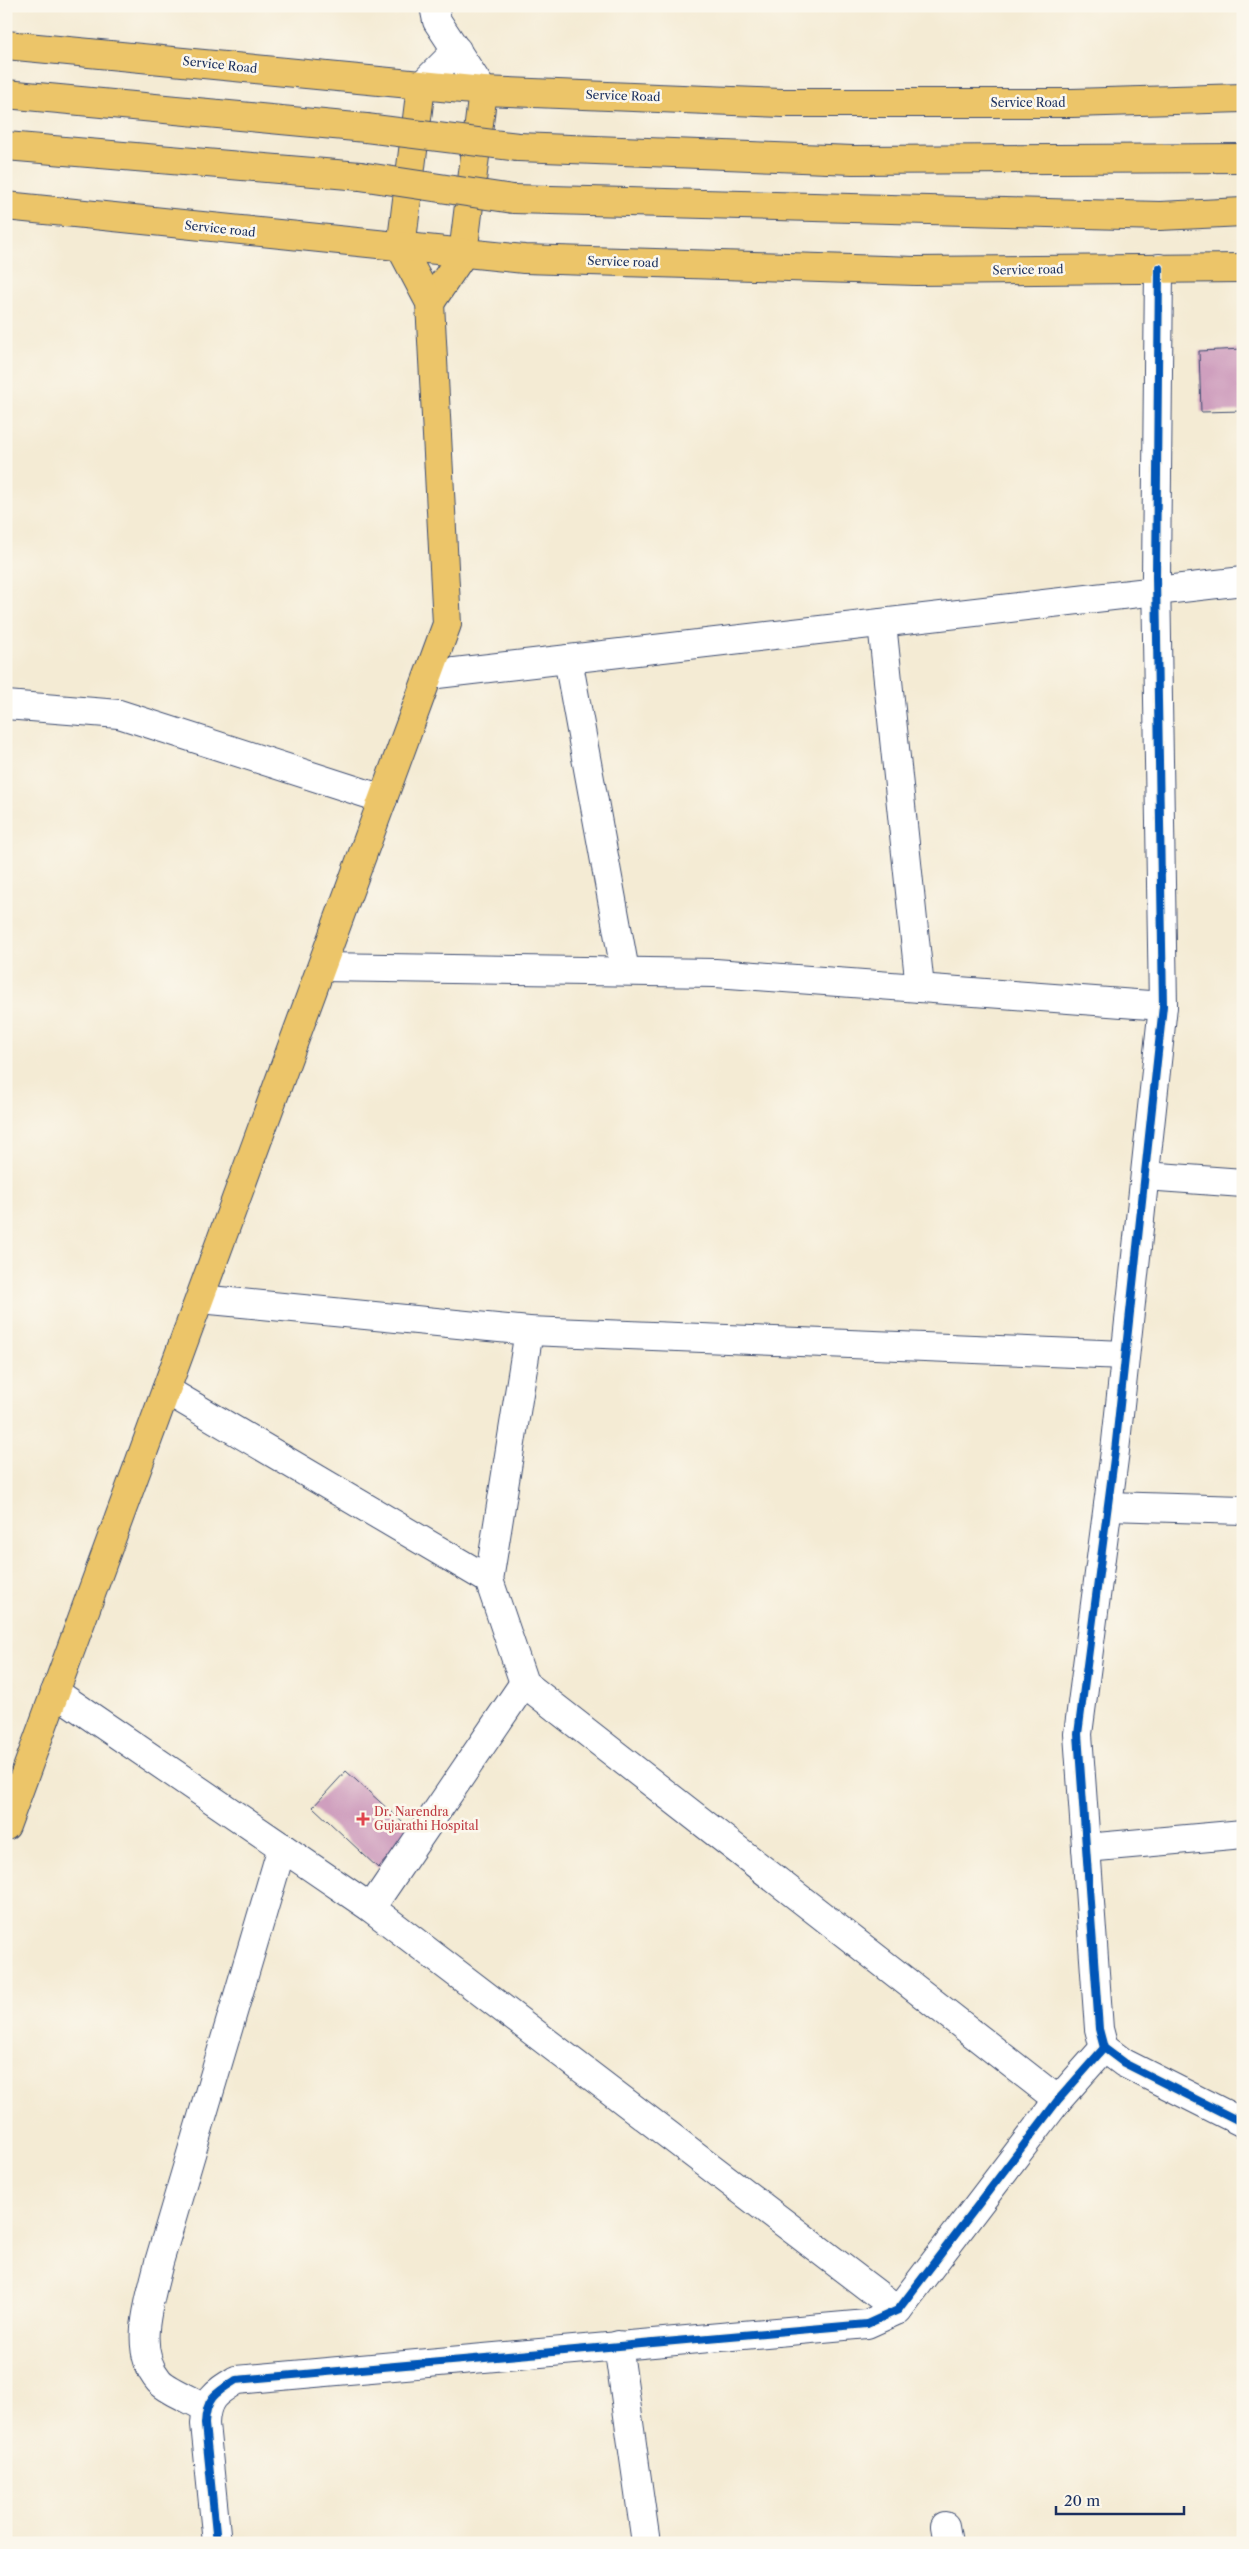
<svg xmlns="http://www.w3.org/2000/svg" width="1249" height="2549" viewBox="0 0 1249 2549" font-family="'Libre Caslon Text',serif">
  <rect width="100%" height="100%" fill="#fbf7ec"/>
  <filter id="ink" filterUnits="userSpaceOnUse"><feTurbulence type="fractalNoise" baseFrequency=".02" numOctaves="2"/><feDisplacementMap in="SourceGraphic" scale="10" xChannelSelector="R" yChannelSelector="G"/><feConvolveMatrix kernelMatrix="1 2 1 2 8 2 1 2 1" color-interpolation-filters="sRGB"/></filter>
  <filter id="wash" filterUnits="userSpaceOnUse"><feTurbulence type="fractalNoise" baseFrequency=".0096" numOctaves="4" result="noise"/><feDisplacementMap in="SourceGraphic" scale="20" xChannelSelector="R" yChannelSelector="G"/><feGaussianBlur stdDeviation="1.12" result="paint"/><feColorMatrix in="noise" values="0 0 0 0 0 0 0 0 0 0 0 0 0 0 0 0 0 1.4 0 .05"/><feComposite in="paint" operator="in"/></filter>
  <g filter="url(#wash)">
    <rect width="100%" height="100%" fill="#f4ebd4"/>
    <g id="blocks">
      <g fill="#cf9fbe">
        <path d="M1243,349v62l-42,1 -2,-61z"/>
        <path d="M346,1771l66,60 -34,37 -65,-61z"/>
      </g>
    </g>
  </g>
  <g filter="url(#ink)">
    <use href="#blocks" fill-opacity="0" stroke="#3c4b70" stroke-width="1"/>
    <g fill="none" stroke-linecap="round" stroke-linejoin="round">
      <g stroke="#3c4b70" stroke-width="30">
        <g id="minor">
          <path d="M434,6l3,15 46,70"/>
          <path d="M421,86l36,-36"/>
          <path d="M1159,268l-3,309 7,429 -48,445 -37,283 21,295 5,19 20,15 119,60"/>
          <path d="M882,623l38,365"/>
          <path d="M568,659l57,312"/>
          <path d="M429,675l814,-94"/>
          <path d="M6,705l113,9 264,85"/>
          <path d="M322,967l393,6 448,33"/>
          <path d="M1145,1176l98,7"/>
          <path d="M200,1299l329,32 596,24"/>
          <path d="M166,1390l323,190 35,103 534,417"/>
          <path d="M1108,1506l135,4"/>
          <path d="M489,1580l40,-249"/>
          <path d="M55,1692l316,216 527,402"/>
          <path d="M1086,1848l157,-14"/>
          <path d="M371,1908l153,-225"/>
          <path d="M618,2345l28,198"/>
          <path d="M206,2408c-12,-7 -39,-18 -47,-27 -28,-32 -8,-83 0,-119l123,-415"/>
          <path d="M945,2526l3,17"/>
          <path d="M217,2543l-12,-119c1,-26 10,-31 31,-44l631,-56 31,-14 160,-210 46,-52"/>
        </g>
      </g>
      <g stroke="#3c4b70" stroke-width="30">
        <g id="major">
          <path d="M430,303l33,-49 20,-163"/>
          <path d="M6,1826l441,-1202 -17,-321 -29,-55 20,-162"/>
        </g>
      </g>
      <g stroke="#3c4b70" stroke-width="30">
        <g id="highway">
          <path d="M6,45l477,46 299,12h290l171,-5"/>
          <path d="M6,94l360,34"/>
          <path d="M6,146l354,30"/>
          <path d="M518,147l335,13 390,-2"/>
          <path d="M513,199l647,17 83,-4"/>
          <path d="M6,206l518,53 392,12 327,-3"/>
        </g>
      </g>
      <use href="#minor" stroke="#fff" stroke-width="28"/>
      <use href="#major" stroke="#ecc569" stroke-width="28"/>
      <use href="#highway" stroke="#ecc569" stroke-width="28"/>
      <g stroke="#3c4b70" stroke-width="30" stroke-linecap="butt">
        <g id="highway-bridge">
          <path d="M366,128l152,19"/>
          <path d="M360,176l153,23"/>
        </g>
      </g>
      <use href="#highway-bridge" stroke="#ecc569" stroke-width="28"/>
      <g stroke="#fbf7ec" stroke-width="11">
        <g id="cycleway">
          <path d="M1159,268l-3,309 7,429 -48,445 -37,283 21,295 5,19 20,15 119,60"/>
          <path d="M217,2543l-12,-119c1,-26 10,-31 31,-44l631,-56 31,-14 160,-210 46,-52"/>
        </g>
      </g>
      <use href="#cycleway" stroke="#0057b8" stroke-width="8"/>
    </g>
  </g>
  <path fill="#e0444e" stroke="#fbf7ec" stroke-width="2" d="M360.5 1811.5h5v5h5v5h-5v5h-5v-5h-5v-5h5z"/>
  <g text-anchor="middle" stroke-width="5" stroke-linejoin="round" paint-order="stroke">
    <g font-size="12" fill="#1b2f5e" stroke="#fbf7ec">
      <text transform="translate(220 65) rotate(6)" y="4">Service Road</text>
      <text transform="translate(623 96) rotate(2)" y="4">Service Road</text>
      <text x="1028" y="107">Service Road</text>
      <text transform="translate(220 229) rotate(6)" y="4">Service road</text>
      <text transform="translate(623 262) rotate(2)" y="4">Service road</text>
      <text transform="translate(1028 270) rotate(-1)" y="4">Service road</text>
    </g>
    <g font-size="12" fill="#be3a42" stroke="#fbf7ec" text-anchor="start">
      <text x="374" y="1816">Dr. Narendra<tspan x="374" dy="14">Gujarathi Hospital</tspan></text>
    </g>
  </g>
  <rect width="1249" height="2549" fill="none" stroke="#fbf7ec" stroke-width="25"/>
  <path d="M1056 2506v8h128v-8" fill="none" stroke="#1b2f5e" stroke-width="2.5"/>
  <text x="1064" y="2506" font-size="15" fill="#1b2f5e" stroke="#fbf7ec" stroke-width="4" paint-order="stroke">20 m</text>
</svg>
